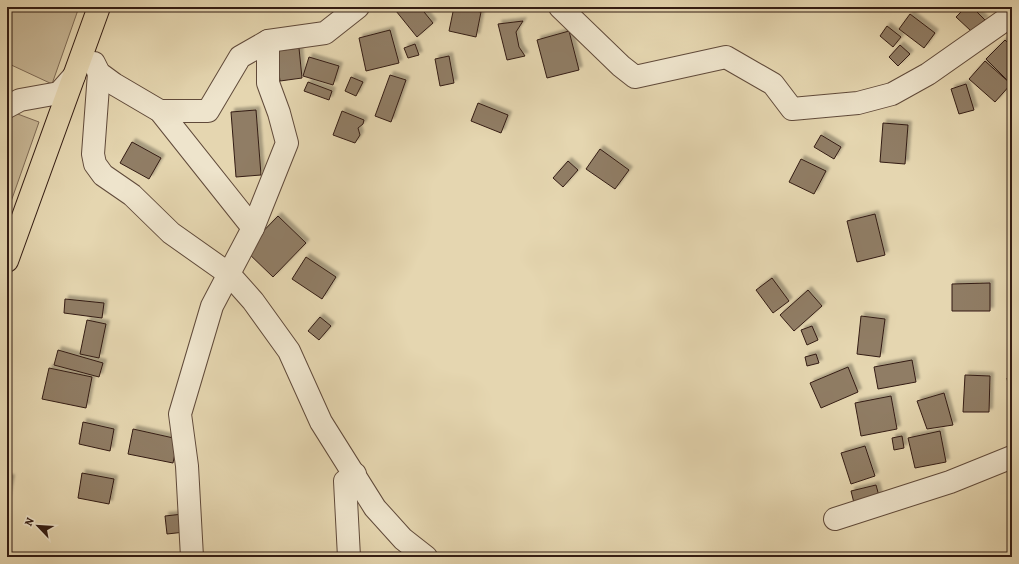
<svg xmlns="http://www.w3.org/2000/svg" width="1019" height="564" viewBox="0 0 1019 564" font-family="Alegreya,serif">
  <defs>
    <filter id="shadow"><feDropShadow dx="3.5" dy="-3.5" stdDeviation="1" flood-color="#0004"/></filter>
  </defs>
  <rect width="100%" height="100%" fill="#e5d6b0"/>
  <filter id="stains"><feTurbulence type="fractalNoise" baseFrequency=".005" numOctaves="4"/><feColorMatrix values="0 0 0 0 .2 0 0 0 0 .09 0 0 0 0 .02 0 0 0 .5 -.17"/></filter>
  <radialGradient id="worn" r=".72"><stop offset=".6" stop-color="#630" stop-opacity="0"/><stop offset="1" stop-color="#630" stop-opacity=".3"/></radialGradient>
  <g fill="#c7b695" stroke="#7d6954">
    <path d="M7,7h72l-27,77 -45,-21z"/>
    <path d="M7,110l32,12 -32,91z"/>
  </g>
  <g fill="#907d65" stroke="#331c13" filter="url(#shadow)">
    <path d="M400,7h20l13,16 -16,14 -21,-26z"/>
    <path d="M454,7l27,5 -5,25 -27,-6z"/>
    <path d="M966,7h6l13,13 -14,11 -15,-14z"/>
    <path d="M910,14l25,19 -11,15 -25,-19z"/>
    <path d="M523,21l-7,11 3,15 6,9 -18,4 -9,-36z"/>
    <path d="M887,26l14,11 -8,10 -13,-11z"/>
    <path d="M390,30l9,33 -33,8 -7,-33z"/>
    <path d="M569,31l10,39 -32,8 -10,-38z"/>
    <path d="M1005,40l7,7v32l-3,3 -23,-23z"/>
    <path d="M415,44l4,11 -11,3 -4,-10z"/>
    <path d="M900,45l10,9 -12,12 -9,-9z"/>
    <path d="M299,48l3,30 -22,3 -4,-30z"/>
    <path d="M449,56l5,27 -14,3 -5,-27z"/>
    <path d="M309,57l30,9 -6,19 -30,-9z"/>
    <path d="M985,61l26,23 -16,18 -26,-23z"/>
    <path d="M390,75l16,5 -15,42 -16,-6z"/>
    <path d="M351,77l12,5 -7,14 -11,-5z"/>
    <path d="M308,82l24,9 -3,9 -25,-9z"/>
    <path d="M966,84l8,26 -15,4 -8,-25z"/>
    <path d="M478,103l30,12 -7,18 -30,-12z"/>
    <path d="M256,110l5,65 -25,2 -5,-65z"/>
    <path d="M342,111l22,9 -1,4 -5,4 2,7 -5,8 -22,-8z"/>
    <path d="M883,123l25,2 -3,39 -25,-2z"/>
    <path d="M821,135l20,12 -7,12 -20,-12z"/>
    <path d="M132,142l29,16 -12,21 -29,-16z"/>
    <path d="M600,149l29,21 -14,19 -29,-20z"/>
    <path d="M801,159l25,12 -12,23 -25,-12z"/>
    <path d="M568,161l10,9 -15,17 -10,-9z"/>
    <path d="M875,214l10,41 -28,7 -10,-41z"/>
    <path d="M278,216l28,27 -33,34 -28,-27z"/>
    <path d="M306,257l30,20 -14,22 -30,-20z"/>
    <path d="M772,278l17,23 -16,12 -17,-23z"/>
    <path d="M990,283v28h-38v-27z"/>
    <path d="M808,290l14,16 -28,25 -14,-16z"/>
    <path d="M65,299l39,4 -2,15 -38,-5z"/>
    <path d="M861,316l24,3 -5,38 -23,-3z"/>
    <path d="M320,317l11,9 -12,14 -11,-9z"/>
    <path d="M87,320l19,4 -7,34 -19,-4z"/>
    <path d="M812,326l6,14 -11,5 -6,-15z"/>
    <path d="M58,350l45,13 -4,14 -45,-12z"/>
    <path d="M816,354l3,9 -12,3 -2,-9z"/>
    <path d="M912,360l4,22 -38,7 -4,-22z"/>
    <path d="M848,367l10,25 -37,16 -11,-25z"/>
    <path d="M49,368l43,9 -6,31 -44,-9z"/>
    <path d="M965,375l25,1 -1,36h-26z"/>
    <path d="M1012,377v29l-5,-28z"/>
    <path d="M944,393l9,32 -26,4 -10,-28z"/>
    <path d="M891,396l6,33 -36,7 -6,-33z"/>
    <path d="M83,422l31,7 -4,22 -31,-7z"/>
    <path d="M133,429l45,10 -5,24 -45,-9z"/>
    <path d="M940,431l6,31 -31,6 -7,-30z"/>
    <path d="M902,436l2,12 -10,2 -2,-12z"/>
    <path d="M865,446l10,30 -24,8 -10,-31z"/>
    <path d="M82,473l32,6 -5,25 -31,-6z"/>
    <path d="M7,478h4l-4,21z"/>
    <path d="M876,485l3,11 -25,7 -3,-12z"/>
    <path d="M183,514l2,18 -18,2 -2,-18z"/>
  </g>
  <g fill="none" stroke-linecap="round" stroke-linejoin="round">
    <g stroke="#604a3a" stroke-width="24">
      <g id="street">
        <path d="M560,7l61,59 14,11 91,-20 47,27 19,25 66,-6 34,-9 36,-20 84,-59"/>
        <path d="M94,63l5,10 15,11 46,27 93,117"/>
        <path d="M99,73l-6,81 2,10 8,11 29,20 39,38 58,41 24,27 36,50 32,71 54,86 28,31 23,18"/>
        <path d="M7,107l13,-7 39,-7 15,-17"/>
        <path d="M160,111h48l32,-54 28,-16 57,-8 33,-26"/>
        <path d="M835,519l115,-37 62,-25"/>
        <path d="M192,557l-5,-91 -7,-52 32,-108 41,-78 34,-85 -8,-30 -11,-30v-42"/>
        <path d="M349,557l-4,-76 10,-7"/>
      </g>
    </g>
    <g stroke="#331c13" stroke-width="24">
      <path id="primary" d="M7,261l92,-254"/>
    </g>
    <use href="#street" stroke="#eee4cc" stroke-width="22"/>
    <use href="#primary" stroke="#e5d6b0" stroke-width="22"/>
  </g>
  <rect width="1019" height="564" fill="none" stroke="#e5d6b0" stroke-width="24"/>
  <rect x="8" y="8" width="1003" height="548" fill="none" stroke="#331c13" stroke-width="2"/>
  <rect x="12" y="12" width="995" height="540" fill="none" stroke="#331c13"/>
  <g transform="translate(38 526) rotate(295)" stroke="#eee4cc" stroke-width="3" paint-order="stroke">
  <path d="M0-3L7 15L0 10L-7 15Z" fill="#331c13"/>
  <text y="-6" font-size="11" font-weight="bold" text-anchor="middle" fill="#331c13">N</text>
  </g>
  <rect width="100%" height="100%" filter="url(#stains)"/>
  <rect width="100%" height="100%" fill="url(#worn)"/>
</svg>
